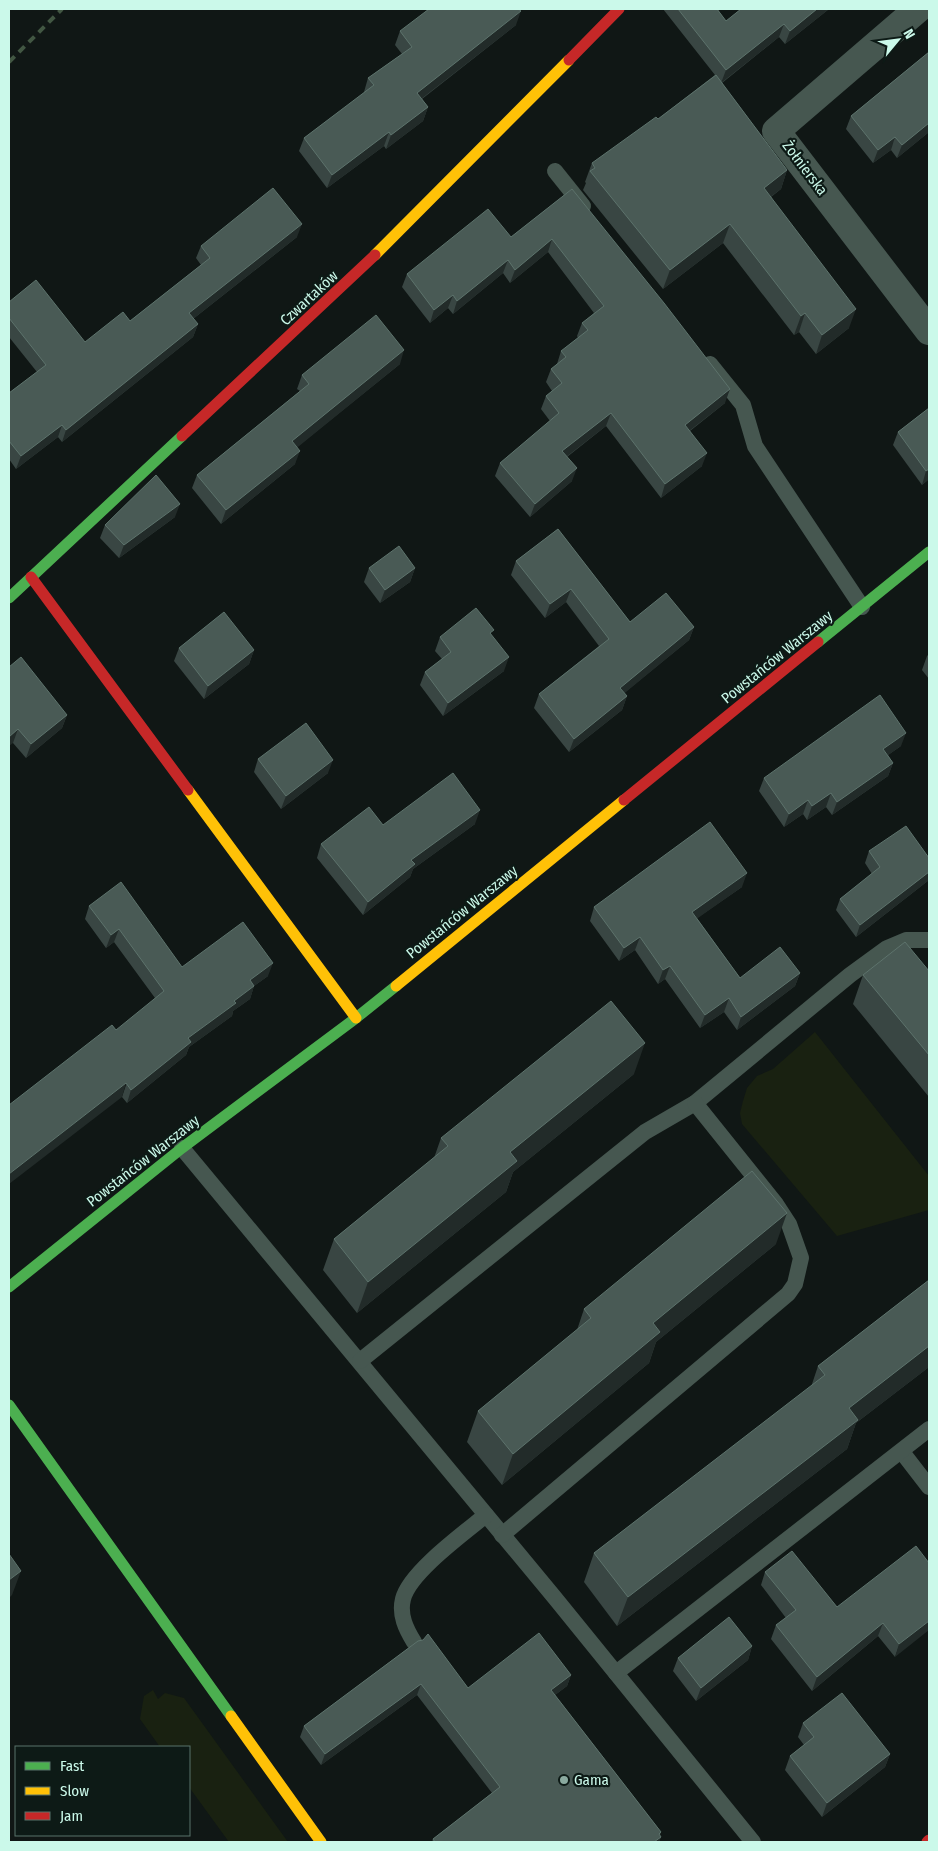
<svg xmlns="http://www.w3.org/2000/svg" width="938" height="1851" viewBox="0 0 938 1851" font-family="'Fira Sans Condensed',sans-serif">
  <rect width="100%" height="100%" fill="#101715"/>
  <g fill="#192111">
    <path d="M815,1032l114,144v34l-92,26 -95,-112 -2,-11 3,-12 4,-13 10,-12 16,-7z"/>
    <path d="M153,1690l5,9 7,-6 19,5 104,144h-59l-40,-55v-40h-29l-20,-28 4,-23z"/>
  </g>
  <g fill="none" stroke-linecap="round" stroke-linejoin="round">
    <g stroke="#465750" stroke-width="16">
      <path d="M555,171l28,35"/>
      <path d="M710,364l33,41 12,41 107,161"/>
      <path d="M182,1148l373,450 198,244"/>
      <path d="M360,1361l285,-229 50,-29 155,-128 37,-27 19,-8h23"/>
      <path d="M902,1452l27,35"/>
      <path d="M502,1535l286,-241 7,-10 6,-26 -12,-34 -13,-20 -81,-101"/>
      <path d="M414,1642c-8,-13 -15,-27 -11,-43 6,-26 61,-66 83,-84"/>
      <path d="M616,1673l313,-244"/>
    </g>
    <path stroke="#465750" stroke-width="28" d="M918,9l-142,122 153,200"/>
    <g stroke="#4caf50" stroke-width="11">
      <path d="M9,598l173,-162"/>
      <path d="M818,642l111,-90"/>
      <path d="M9,1287l173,-139 174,-130 40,-32"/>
      <path d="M9,1405l222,311"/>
    </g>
    <g stroke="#ffc107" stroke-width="11">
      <path d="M375,255l194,-195"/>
      <path d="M188,790l168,228"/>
      <path d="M396,986l228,-186"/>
      <path d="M231,1716l90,126"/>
    </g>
    <g stroke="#c62828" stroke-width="11">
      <path d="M569,60l50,-51"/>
      <path d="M182,436l193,-181"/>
      <path d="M31,577l157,213"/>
      <path d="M624,800l194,-158"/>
      <path d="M927,1842l2,-2"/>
    </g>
    <path stroke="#425743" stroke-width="4" stroke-dasharray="8 6" stroke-linecap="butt" d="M9,62l53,-53"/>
  </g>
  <g fill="#394643">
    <path d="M663,9h54l9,12 15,-12h88l-44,35 -6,-7 -57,46 65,87 -6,19 -10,8 78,131 -33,26 -17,-22 -5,3 -71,-92 -60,46 -80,-99 3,-7 -1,-1 7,-19 66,-44 57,-44z"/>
    <path d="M516,25l-94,74 6,8 -5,14 -37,28 -2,-3 -57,42 -28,-37 5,-13 60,-45v-1l4,-14 34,-24 -7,-9 5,-14z"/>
    <path d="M929,52v80l-32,26 -6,-8 -18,13 -27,-34 5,-13z"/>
    <path d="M572,189l153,214 -35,28 12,35 -41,32 -55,-72 -39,31 5,24 -42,36 -35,-41 5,-13 50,-42 -9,-12 5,-13 6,-5 -6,-9 5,-13 6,-5 4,-13 17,-13 -1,-2 5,-13 12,-10 -46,-61 -38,31 -7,-10 -50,41 -5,-6 -18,15 -28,-36 5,-13 104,-37z"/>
    <path d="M297,237l-104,82 5,5 -5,13 -131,105 -4,-5 -42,32 -7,-10v-66l28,-21 -28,-35v-35l76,40 45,-21 71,-56 -5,-7 5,-12z"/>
    <path d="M400,364l-103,83 -2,17 -74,60 -29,-36 5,-13 103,-84 -3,-2 5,-14z"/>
    <path d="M929,408v71l-7,6 -29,-40 5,-13z"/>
    <path d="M175,517l-56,41 -19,-20 5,-13z"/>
    <path d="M558,529l72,93 64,5 -5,13 -65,53 3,3 -5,14 -53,42 -35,-44 5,-14 60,-48 -33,-44 -21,16 -34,-43 5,-14z"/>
    <path d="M369,568h46l-5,14 -30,21 -16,-21z"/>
    <path d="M492,636l12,35 -61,45 -23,-31 5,-13 17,-13 -7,-8 5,-14z"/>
    <path d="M179,648l75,2 -5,14 -45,35 -30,-38z"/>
    <path d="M929,654v25l-7,-9 5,-14z"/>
    <path d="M9,667l58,48 -5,13 -36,30 -13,-15z"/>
    <path d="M901,746l-13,9 5,8 -5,13 -56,39 -6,-8 -19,13 -4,-6 -19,13 -25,-36 5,-13z"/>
    <path d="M258,759l70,14 -47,36 -27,-37z"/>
    <path d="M475,824l-62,45 -3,8 -47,38 -46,-57 4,-14 62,-19z"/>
    <path d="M869,851l60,7v22l-73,57 -20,-27 4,-11 32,-25 -7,-11z"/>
    <path d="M742,887l-45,31 43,60 60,-5 -5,13 -58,44 -13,-18 -24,16 -35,-49 -7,5 -23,-34 -16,11 -29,-40 4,-14z"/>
    <path d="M89,906l93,61 86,9 -14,10 -4,13 -17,12 -1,5 -43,31 -3,8 -59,48 -5,-6 33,-99 -41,-56 -8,6 -21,-29z"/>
    <path d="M929,971v126l-76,-93 10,-29z"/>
    <path d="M634,1074l-121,98 -7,20 -149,121 -34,-43 11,-31 100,-81 7,-20z"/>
    <path d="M776,1244l-120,98 -7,21 -147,122 -35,-43 11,-31 99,-81 7,-21z"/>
    <path d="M929,1280v87l-73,56 -9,26 -230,177 -33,-44 10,-29 217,-166 7,-21z"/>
    <path d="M929,1563l-34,94 -17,-21 -66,55 -41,-52 5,-14 10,-7 -25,-33 4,-13 72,35z"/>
    <path d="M418,1641l50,47 103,-13 -4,11 -12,9 106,137 -1,3 1,2 -2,5h-227l1,-3 59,-46 -75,-98 -96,70 -21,-28 4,-11z"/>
    <path d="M752,1646l-4,14 -52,41 -23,-30 5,-13z"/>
    <path d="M803,1723l87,31 -5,13 -63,50 -37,-47 5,-14 14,-11 -6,-8z"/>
  </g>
  <g fill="#222b29">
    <path d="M817,9h12l-44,35 5,-13z"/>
    <path d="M521,11l-5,14 -104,81 5,-13z"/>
    <path d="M784,24l-5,13 -58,46 5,-13z"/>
    <path d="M428,107l-5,14 -37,28 5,-14z"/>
    <path d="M929,123v9l-32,26 5,-13z"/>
    <path d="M389,132l-5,14 -57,42 5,-13z"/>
    <path d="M895,137l-4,13 -18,13 5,-13z"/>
    <path d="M787,170l-6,19 -24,18 7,-19z"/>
    <path d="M302,224l-5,13 -113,89 5,-13z"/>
    <path d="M730,224l-7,19 -60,46 7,-19z"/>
    <path d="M552,239l-4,13 -38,31 5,-13z"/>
    <path d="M508,260l-5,13 -50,41 4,-13z"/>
    <path d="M453,295l-5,13 -18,15 4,-13z"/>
    <path d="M856,309l-7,19 -33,26 6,-19z"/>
    <path d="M805,313l-6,19 -5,3 7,-19z"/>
    <path d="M198,324l-5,13 -131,105 4,-12z"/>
    <path d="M404,350l-4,14 -112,91 4,-14z"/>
    <path d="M730,389l-5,14 -45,35 5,-13z"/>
    <path d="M611,413l-5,13 -49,38 5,-13z"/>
    <path d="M62,425l-4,12 -42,32 5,-13z"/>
    <path d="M300,451l-5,13 -74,60 5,-14z"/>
    <path d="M707,453l-5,13 -41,32 4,-14z"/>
    <path d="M577,468l-5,13 -42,36 5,-13z"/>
    <path d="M929,469v10l-7,6 4,-14z"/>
    <path d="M180,504l-5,13 -56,41 5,-13z"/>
    <path d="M415,568l-5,14 -30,21 5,-13z"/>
    <path d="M571,589l-5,13 -21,16 5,-14z"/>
    <path d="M694,627l-5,13 -74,61 5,-13z"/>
    <path d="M254,650l-5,14 -45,35 4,-13z"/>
    <path d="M509,657l-5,14 -61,45 5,-13z"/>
    <path d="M627,696l-5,14 -53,42 5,-13z"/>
    <path d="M67,715l-5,13 -36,30 5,-14z"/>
    <path d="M18,729l-5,14 -4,3v-9z"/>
    <path d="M906,733l-5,13 -23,16 5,-13z"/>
    <path d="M333,760l-5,13 -47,36 5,-13z"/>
    <path d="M893,763l-5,13 -56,39 5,-13z"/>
    <path d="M831,793l-5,14 -19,13 5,-14z"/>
    <path d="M808,800l-5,14 -19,13 5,-13z"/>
    <path d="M480,810l-5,14 -62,45 -3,8 -47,38 5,-13 43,-42z"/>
    <path d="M929,872v8l-73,57 4,-12z"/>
    <path d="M747,873l-5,14 -54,38 4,-13z"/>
    <path d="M119,929l-5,13 -8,6 5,-13z"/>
    <path d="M640,937l-5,13 -16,11 5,-13z"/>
    <path d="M273,963l-5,13 -14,10 -4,13 -17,12 -1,5 -43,31 -3,8 -59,48 4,-13 57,-52 46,-37 16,-21z"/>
    <path d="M670,966l-5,13 -7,5 5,-14z"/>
    <path d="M800,973l-5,13 -58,44 4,-13z"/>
    <path d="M729,998l-5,14 -24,16 5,-13z"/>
    <path d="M645,1043l-11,31 -121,98 -7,20 -149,121 11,-31 142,-130z"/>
    <path d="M126,1083l-4,14 -113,87v-10z"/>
    <path d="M787,1213l-11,31 -120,98 -7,21 -147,122 11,-31 140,-131z"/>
    <path d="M929,1346v21l-73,56 -9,26 -230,177 11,-29 221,-189z"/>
    <path d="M21,1571l-9,24 -3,3v-18z"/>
    <path d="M929,1621v9l-34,27 4,-13z"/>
    <path d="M883,1623l-5,13 -66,55 5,-14z"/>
    <path d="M752,1646l-4,14 -52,41 5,-13z"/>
    <path d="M571,1675l-4,11 -20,15 4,-11z"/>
    <path d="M421,1684l-4,11 -96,70 4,-11z"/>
    <path d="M890,1754l-5,13 -63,50 5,-14z"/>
    <path d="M661,1832l-2,6 2,-1 -2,5h-5l5,-8z"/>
  </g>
  <g fill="#495a55" stroke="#5d736c">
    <path d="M429,9h89l3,2 -104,82 11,14 -37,28 -2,-3 -57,43 -28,-37 70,-53 -6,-7 44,-31 -12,-16z"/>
    <path d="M678,9h39l9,12 15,-12h76l-27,22 -6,-7 -58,46z"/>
    <path d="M929,52v71l-27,22 -7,-8 -17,13 -27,-34z"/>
    <path d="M716,75l71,95 -23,18 92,121 -34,26 -17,-22 -4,3 -71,-92 -60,46 -80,-99 5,-3 -3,-5 64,-46 2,2z"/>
    <path d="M273,188l29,36 -113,89 9,11 -132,106 -4,-5 -41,31 -12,-15v-48l37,-28 -37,-47v-16l27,-22 49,62 38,-30 7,9 80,-63 -9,-12z"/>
    <path d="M572,189l92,114 66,86 -45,36 22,28 -42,31 -54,-71 -49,38 15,17 -42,36 -35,-41 59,-50 -13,-17 16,-13 -11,-14 15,-12 -5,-6 27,-21 -6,-7 22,-17 -52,-67 -37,31 -7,-10 -51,41 -4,-6 -19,15 -27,-36 81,-65 23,28z"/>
    <path d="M376,315l28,35 -112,91 8,10 -74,59 -29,-35 112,-91 -7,-9z"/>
    <path d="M929,408v61l-3,2 -28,-39z"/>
    <path d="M156,475l24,29 -56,41 -19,-20z"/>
    <path d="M558,529l72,93 36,-29 28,34 -74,61 7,8 -53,43 -35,-45 70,-55 -38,-50 -21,15 -34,-43z"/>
    <path d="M399,546l16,22 -30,22 -16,-22z"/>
    <path d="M476,608l18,22 -4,3 19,24 -61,46 -23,-31 26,-20 -11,-15z"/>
    <path d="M224,612l30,38 -46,36 -29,-38z"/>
    <path d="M21,657l46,58 -36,29 -13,-15 -9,8v-70z"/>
    <path d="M880,695l26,38 -23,16 10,14 -56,39 -6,-9 -19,13 -4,-6 -19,14 -25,-36z"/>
    <path d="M306,723l27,37 -47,36 -28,-37z"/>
    <path d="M453,773l27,37 -69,50 4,4 -47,38 -47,-58 48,-37 14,18z"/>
    <path d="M710,822l37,51 -55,39 48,66 40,-31 20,26 -59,44 -12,-19 -24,17 -35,-49 -7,4 -23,-33 -16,11 -30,-41z"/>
    <path d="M906,826l23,32v14l-69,53 -20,-26 40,-32 -11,-16z"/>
    <path d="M121,882l61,85 61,-45 30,41 -23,17 4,6 -20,15 2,2 -48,35 3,4 -60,48 -5,-7 -117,91v-69l103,-80 4,5 48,-39 -45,-62 -8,6 -22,-29z"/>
    <path d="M905,942l24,29v84l-66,-80z"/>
    <path d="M611,1001l34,42 -135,109 7,9 -149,121 -34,-43 114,-93 -7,-8z"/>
    <path d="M752,1171l35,42 -134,110 7,9 -147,122 -35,-43 113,-93 -7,-9z"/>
    <path d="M929,1280v66l-80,62 9,12 -230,177 -34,-44 231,-178 -7,-9z"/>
    <path d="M916,1546l13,17v58l-30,23 -16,-21 -66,54 -41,-52 20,-15 -31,-38 27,-21 45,56z"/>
    <path d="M9,1554l12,17 -12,9z"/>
    <path d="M729,1617l23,29 -51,42 -23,-30z"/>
    <path d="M539,1633l32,42 -20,15 110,142 -2,2 2,3 -7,5h-219l-2,-3 67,-52 -79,-103 -96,70 -21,-28 114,-85 5,-1 5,-6 40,54z"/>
    <path d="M842,1693l48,61 -63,49 -37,-47 24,-19 -11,-14z"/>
  </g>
  <circle fill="#8aaa9f" stroke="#0d1a16" stroke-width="2" cx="564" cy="1780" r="5"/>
  <g text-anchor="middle" stroke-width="4.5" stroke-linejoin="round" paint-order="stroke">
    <g font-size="15" fill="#cbf9ea" stroke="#0d1a16">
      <text transform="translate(805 168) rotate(53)" y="5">Żołnierska</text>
      <text transform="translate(309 298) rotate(-43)" y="5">Czwartaków</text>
      <text transform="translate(777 657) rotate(-39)" y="5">Powstańców Warszawy</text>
      <text transform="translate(462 912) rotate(-39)" y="5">Powstańców Warszawy</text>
      <text transform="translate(143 1161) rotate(-38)" y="5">Powstańców Warszawy</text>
    </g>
    <g font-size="15" fill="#cbf9ea" stroke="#0d1a16" text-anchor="start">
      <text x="574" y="1785">Gama</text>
    </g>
  </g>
  <rect width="938" height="1851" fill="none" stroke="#cbf9ea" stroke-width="20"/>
  <rect x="15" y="1746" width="175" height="90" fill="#0d1a16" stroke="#59736b"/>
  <rect x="25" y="1762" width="25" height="8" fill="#4caf50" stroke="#59736b"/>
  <text x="60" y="1771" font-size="15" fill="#cbf9ea">Fast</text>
  <rect x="25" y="1787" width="25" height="8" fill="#ffc107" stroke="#59736b"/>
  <text x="60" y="1796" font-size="15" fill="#cbf9ea">Slow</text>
  <rect x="25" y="1812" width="25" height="8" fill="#c62828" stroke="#59736b"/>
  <text x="60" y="1821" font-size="15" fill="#cbf9ea">Jam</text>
  <g transform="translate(898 40) rotate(61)" stroke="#0d1a16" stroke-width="4" paint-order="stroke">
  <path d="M0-4L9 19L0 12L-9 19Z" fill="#cbf9ea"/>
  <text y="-8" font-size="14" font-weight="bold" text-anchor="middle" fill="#cbf9ea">N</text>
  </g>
</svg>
